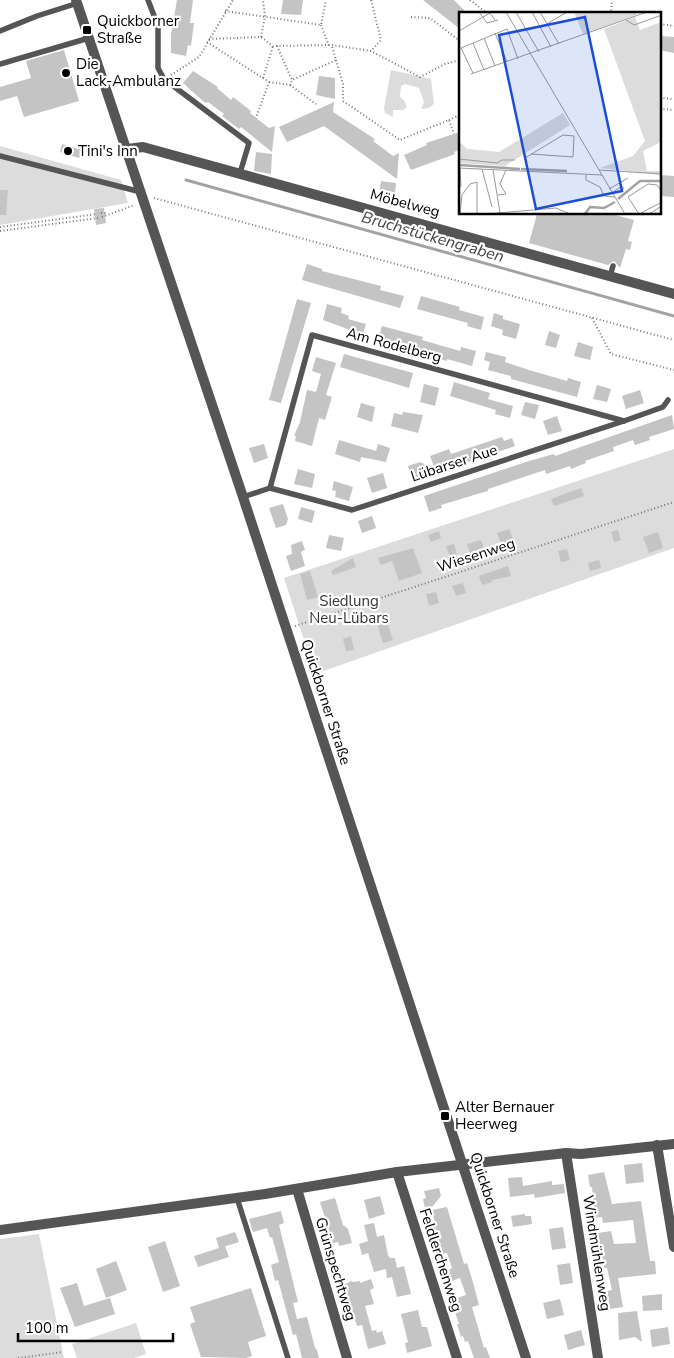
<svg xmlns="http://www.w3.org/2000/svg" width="674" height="1358" viewBox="0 0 674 1358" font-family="'Nunito Sans',sans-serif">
  <rect width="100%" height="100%" fill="#fff"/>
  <g fill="#dcdcdc">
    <path d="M391,70l40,9 3,25 -5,4 -8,1 3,-7 -5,-14 -14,-4 -4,2 -1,11 4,3 3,7 -4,3h-10v7l-8,-4 -1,-5z"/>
    <path d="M0,146l121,34 7,23 -128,22z"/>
    <path d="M674,449v99l-359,126 -31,-96z"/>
    <path d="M39,1234l25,124h-64v-119z"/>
    <path d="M136,1323l10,31 -12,4h-57l-5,-14z"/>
  </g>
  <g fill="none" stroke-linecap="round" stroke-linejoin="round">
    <path stroke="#a3a3a3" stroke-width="3" d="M186,180l488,136"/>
  </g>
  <g fill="#c4c4c4">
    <path d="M177,0h16l-3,23h4l-3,23 -3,-1 -2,11 -15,-3v-19z"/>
    <path d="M283,0h20l-2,15 -20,-1z"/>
    <path d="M423,0h31l14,14h-8v15z"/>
    <path d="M660,36l14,1v16l-14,-3z"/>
    <path d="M64,50l15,51 -55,16 -7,-21 -17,5v-14l31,-9 -5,-17z"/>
    <path d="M193,71l25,16 -1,1 14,12 2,-3 18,14 -1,2 19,15 6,-2 -3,26 -31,-25 -2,2 -17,-13 2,-2 -16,-12 -2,1 -3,-2 -20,-18z"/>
    <path d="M319,76l16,2v21l-19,-4z"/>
    <path d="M334,102l-1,10 42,27 -2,2 20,15 6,-3 -2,26 -73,-53 -37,16 -8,-15z"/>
    <path d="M460,132v18l-6,2 1,2 -44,16 -7,-15 23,-10 -1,-2z"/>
    <path d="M62,144l20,6 -3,8 -19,-6z"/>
    <path d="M256,152l16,2 -1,20 -17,-3z"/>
    <path d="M660,175l14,1v21l-14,-1z"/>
    <path d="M381,181l15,2 -2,19 -16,-2z"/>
    <path d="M0,190h8l-2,25h-6z"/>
    <path d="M104,208l2,15 -10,2 -2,-16z"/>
    <path d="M537,214h75l22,6 -6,21 4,1 -2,8 -4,-1 -6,19 -6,-7 -6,4 -79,-22z"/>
    <path d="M307,264l15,5v2l59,15 -1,4 24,6 -4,12 -98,-28z"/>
    <path d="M421,296l39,11 -1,3 25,7 -3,13 -14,-4 1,-3 -51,-14z"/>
    <path d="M297,299l14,4 -30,100 -12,-3z"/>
    <path d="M327,304l15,4 -1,5 8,3 -1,3 18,5 -4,13 -13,-3 1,-4 -27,-10z"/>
    <path d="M494,313l9,3v3l17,5 -4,15 -14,-4 1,-5 -12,-4z"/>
    <path d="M382,326l41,11 -1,3 38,11 1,-4 15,4 -4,15 -25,-7v2l-15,-4 1,-2 -55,-15z"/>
    <path d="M549,331l11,4 -4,13 -11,-3z"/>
    <path d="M578,342l15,5 -3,13 -16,-4z"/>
    <path d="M486,352l20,5 -1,5 24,8 38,11 1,-3 13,4 -4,15 -66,-18v-3l-23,-6 2,-8 -6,-2z"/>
    <path d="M344,354l69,19 -4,15 -69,-21z"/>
    <path d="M316,357l20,6 -10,32 6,2 -7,23 -6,-2 -7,28 -17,-5 1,-5h-2l6,-14 7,-32 9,2 5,-18 -9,-3z"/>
    <path d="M454,382l36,11 -2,6 25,7 -3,12 -15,-4 1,-4 -46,-14z"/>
    <path d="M424,384l15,4 -4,18 -15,-4z"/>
    <path d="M597,385l14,4 -4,13 -14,-3z"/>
    <path d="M640,390l4,13 -18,6 -4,-13z"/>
    <path d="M525,402l14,3 -4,14 -14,-4z"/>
    <path d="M361,403l14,4 -3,15 -15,-5z"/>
    <path d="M403,412l20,3 -5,18 -27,-7 3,-13 8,2z"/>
    <path d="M672,415l2,14 -25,8 1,3 -15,5 -2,-5 -20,7 1,4 -29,10 1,2 -15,6 -1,-3 -24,8 -1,-4 -57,19v2l-14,4 -33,10 1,3 -13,4 -5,-16 105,-35 25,-7 1,2z"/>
    <path d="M557,416l5,15 -14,4 -5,-14z"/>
    <path d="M502,437l2,4 8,-3 3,8 -50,17 -1,-2 -37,12v2l-15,5 -4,-14 12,-4 15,7 -5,-13 19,-7 2,5z"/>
    <path d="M339,440l37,11 2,-7 12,4 -4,14 -25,-5 -1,5 -25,-8z"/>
    <path d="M264,444l4,14 -14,5 -5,-15z"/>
    <path d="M298,469l17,5 -3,14 -18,-4z"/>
    <path d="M383,473l4,15 -15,5 -5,-15z"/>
    <path d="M334,481l19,6 -4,14 -14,-4 1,-6 -4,-1z"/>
    <path d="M581,488l3,8 -30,10 -3,-7z"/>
    <path d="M283,504l5,15 -2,6 -10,3 -7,-20z"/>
    <path d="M301,507l14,4 -3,12 -14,-4z"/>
    <path d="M372,516l4,12 -14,5 -4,-12z"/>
    <path d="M509,529l4,10 -12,5 -4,-11z"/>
    <path d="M618,530l3,10 -7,2 -3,-10z"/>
    <path d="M439,531l2,7 -10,4 -3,-7z"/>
    <path d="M658,532l5,16 -14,5 -6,-16z"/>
    <path d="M329,535l15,3 -3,13 -15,-3z"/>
    <path d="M481,540l3,8 -14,5 -3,-9z"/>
    <path d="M302,541l3,9 -4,2 4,14 -14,5 -5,-15 6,-2 -1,-9z"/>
    <path d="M454,544l3,10 -7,3 -4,-11z"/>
    <path d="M413,548l9,25 -23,8 -7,-20 -11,4 -3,-7z"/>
    <path d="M567,549l3,11 -9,2 -3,-11z"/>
    <path d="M353,558l3,9 -23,8 -2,-4z"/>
    <path d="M599,560l2,8 -11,3 -2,-8z"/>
    <path d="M508,566l3,10 -19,4v2l-10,3 -3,-9z"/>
    <path d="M310,571l8,26 -11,3 -7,-26z"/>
    <path d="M463,583l3,10 -10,3 -4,-10z"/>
    <path d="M436,592l3,11 -10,3 -3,-12z"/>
    <path d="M384,612l9,28 -10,3 -9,-28z"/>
    <path d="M351,636l3,14 -8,1 -3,-12z"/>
    <path d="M642,1163l2,19 -18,2 -2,-19z"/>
    <path d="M604,1172l8,32 29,-3 9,60h5l1,13 -38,4 5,29 -13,2 -3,-18 5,-1 -5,-22h-3l-6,-35 13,-2 3,13 22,-1 -3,-23 -30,3 -1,-6 -10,1 -1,-11h3l-2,-20h-2l-2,-12z"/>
    <path d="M522,1177l1,9 29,-5v4l12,-1 1,9 -30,5 -1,-4 -24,3 -2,-19z"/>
    <path d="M439,1188l2,8 -9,11 -7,1 -2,-9 3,-1 -2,-7z"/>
    <path d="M380,1196l5,18 -16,5 -5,-19z"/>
    <path d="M335,1198l8,27 5,4 4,14 -13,3 -1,-4 -5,1 -13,-41z"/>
    <path d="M447,1207l17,57 3,-1 5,16 7,26 -7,2 12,41 2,-1 4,11h-16l-6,-17 -3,1 -2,-6 -2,1 -4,-13h2l-8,-24 15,-5 -6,-17 -8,3 -3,-11 3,-2 -5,-15 -7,1 -8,-26 4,-1 -4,-17z"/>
    <path d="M281,1211l3,12 -5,2 19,77 -5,1 4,16 10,-2 8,31 2,2 2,8h-17l-6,-24 -3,1 -15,-55 -3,1 -4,-16 8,-3 -7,-25 -2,1 -3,-10 -14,4 -4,-13z"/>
    <path d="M525,1214v2h6l1,8 -19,3 -2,-11z"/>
    <path d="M374,1223l3,14 7,-2 4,20 2,3h5l2,10 7,-2 7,28 -14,3 -5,-20 -5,1 -1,-9 -12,3 -6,-19 -6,2 -3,-11 9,-3 -4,-16z"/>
    <path d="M563,1227l3,21 -14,2 -3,-21z"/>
    <path d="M235,1232l4,10 -16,5 2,-1 4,11 -31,10 -4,-11 25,-8 -3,-10z"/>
    <path d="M165,1241l15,45 -17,6 -15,-45z"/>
    <path d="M116,1261l11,29 -21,8 -10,-29z"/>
    <path d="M570,1263l3,20 -13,2 -3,-20z"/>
    <path d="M371,1279l3,9 -4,2 4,14 -9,2 7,25 4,-1 1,3 5,-2 4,13 -18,5 -6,-24 -5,1 -13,-41 7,-4 3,1 6,-1v2z"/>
    <path d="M77,1283l7,23 26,-8 5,16 -40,13 -15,-39z"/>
    <path d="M251,1288l15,48 -18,6 4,14 -6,2 -45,-1 -11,-33 5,-2 -5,-15z"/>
    <path d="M662,1294v16l-19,1 -1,-15z"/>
    <path d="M560,1299l4,16 -17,4 -4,-16z"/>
    <path d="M418,1310l4,17h5l5,19 -25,7 -2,-10 3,-1 -7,-28z"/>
    <path d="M637,1311l5,31 -7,-5 -16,3 -1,-27z"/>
    <path d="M668,1327l2,17 -18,3 -2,-17z"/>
    <path d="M581,1330l4,15 -17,5 -4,-15z"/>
  </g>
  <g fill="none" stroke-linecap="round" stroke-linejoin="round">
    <g stroke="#777" stroke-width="2" stroke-dasharray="1 2.5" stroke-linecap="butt">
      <path d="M371,0l10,40 -10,11"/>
      <path d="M470,0l18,14"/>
      <path d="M225,11l96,14 5,-25"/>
      <path d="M611,14l1,-14"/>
      <path d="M411,17l19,1 30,23"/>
      <path d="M660,24l14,2"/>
      <path d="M321,25l8,21"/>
      <path d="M261,37l4,-21 -2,-16"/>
      <path d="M209,39l52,-2 12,9 59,-1 39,6 49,26 25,-13 15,-4"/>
      <path d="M207,42l62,40 -13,36"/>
      <path d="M277,46l15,34"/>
      <path d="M336,60l7,24v17l57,39 49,-20 5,14"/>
      <path d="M171,75l28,-18 34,-57"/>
      <path d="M263,78l10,-32"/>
      <path d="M269,82l21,3 2,-5 44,-20 -4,-14"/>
      <path d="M290,85l26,19"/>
      <path d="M660,98l14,1"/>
      <path d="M660,109l14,1"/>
      <path d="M449,120l11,-5"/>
      <path d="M459,165l1,-15"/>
      <path d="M154,198l520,142"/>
      <path d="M101,213h7"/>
      <path d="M102,217l33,-12"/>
      <path d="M0,227l97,-13"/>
      <path d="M0,231l98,-13"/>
      <path d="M592,318l19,36 63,16"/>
      <path d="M295,626l379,-124"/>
      <path d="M18,1358l45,-6"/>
    </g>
    <g stroke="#555" stroke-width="5.5">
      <path d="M148,0l10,26v42l6,11 85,64 -9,30"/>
      <path d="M0,31l37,-15 41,-13"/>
      <path d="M0,64l89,-26"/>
      <path d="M0,156l141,36"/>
      <path d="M610,276l3,-10"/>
      <path d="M270,488l42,-153 312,86"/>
      <path d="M243,497l27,-9 82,22 272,-89 39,-14 5,-7"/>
      <path d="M237,1198l51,160"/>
    </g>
    <g stroke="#555" stroke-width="10">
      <path d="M76,0l167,497 283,861"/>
      <path d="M127,149l16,-2 531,147"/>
      <path d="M657,1145l17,102"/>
      <path d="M566,1153l32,205"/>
      <path d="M397,1172l60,186"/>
      <path d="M297,1189l50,169"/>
      <path d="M0,1230l265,-36 132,-22 169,-19 15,1 93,-10"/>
    </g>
  </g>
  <g fill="#000" stroke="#fff" stroke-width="2">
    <rect x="82" y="25" width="10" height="10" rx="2.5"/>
    <circle cx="66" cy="73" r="5"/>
    <circle cx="68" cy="151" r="5"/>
    <rect x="440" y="1111" width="10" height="10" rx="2.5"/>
  </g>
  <g text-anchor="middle" stroke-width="4.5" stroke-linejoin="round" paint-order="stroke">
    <g font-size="15" fill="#000" stroke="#fff" text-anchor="start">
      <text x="97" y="26">Quickborner<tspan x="97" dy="17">Straße</tspan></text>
      <text x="76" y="69">Die<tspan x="76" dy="17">Lack-Ambulanz</tspan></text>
      <text x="78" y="156">Tini's Inn</text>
      <text x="455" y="1112">Alter Bernauer<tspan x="455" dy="17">Heerweg</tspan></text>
    </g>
    <g font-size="15" fill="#000" stroke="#fff">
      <text transform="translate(405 203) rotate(15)" y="5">Möbelweg</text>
      <text transform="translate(394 345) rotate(15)" y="5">Am Rodelberg</text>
      <text transform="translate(454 463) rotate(-18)" y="5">Lübarser Aue</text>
      <text transform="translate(476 555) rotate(-18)" y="5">Wiesenweg</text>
      <text transform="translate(326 702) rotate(72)" y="5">Quickborner Straße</text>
      <text transform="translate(495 1215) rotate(72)" y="5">Quickborner Straße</text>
      <text transform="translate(597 1253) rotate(81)" y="5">Windmühlenweg</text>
      <text transform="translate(441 1260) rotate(72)" y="5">Feldlerchenweg</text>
      <text transform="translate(336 1269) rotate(73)" y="5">Grünspechtweg</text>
    </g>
    <g font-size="15" fill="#333" stroke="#fff">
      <text x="349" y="606">Siedlung<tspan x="349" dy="17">Neu-Lübars</tspan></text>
    </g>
    <g font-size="16" font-style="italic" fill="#444" stroke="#fff">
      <text transform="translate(433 236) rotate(16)" y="6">Bruchstückengraben</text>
    </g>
  </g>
  <g transform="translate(459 12)">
    <rect width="202" height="202" fill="#fff"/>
    <path d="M115,0h62l1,3 -54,19zM176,5l5,13 21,-8v120l-18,9 4,20h14v4l-61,-7 33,-12 12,-15 -41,-112zM104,101l7,12 -65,41 -46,-3v-22l8,8 32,3z" fill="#dcdcdc"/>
    <path fill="none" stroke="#a3a3a3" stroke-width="2.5" d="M0,153l61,4M62,157l46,2M159,187l22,-18h22M126,202l5,-7 14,1 11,-6"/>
    <path fill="none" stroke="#999" stroke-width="1" d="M20,0l8,11 11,-3M47,0l119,202M57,0l23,40M73,0l19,35M81,0l19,32M167,8l8,5 28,-10M88,12l20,-12M0,19l31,-18 5,7M36,21l12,29M25,26l11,28M14,31l11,27M14,61l-12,-25 46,-19 11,30M12,62l176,-62M72,142l42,3 1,-21M66,146l38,-23 11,1M0,147l38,4 5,-3h13M0,156l143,7M1,156l1,19M23,157l10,38M34,158l7,43M140,158l63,4M127,163v5l14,7 4,9 11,1M150,177l19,-11M153,181l10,-7 2,3M39,183l8,-1 -6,-10 6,-14M1,202l2,-19 8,-11 7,-2v32M27,202l70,-6 14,6M180,202l-11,-17 20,-13 9,1 5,7M180,202l23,-12M190,202l13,-8"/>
    <path fill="#1d4ed8" fill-opacity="0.15" stroke="#1d4ed8" stroke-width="2.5" d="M126,5l37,174 -86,18 -37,-174z"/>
    <rect width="202" height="202" fill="none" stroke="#000" stroke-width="2.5"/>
  </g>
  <path d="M18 1333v8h155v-8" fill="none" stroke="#000000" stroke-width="2.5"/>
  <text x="25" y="1333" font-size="15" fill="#000000" stroke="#ffffff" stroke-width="4" paint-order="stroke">100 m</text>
</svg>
